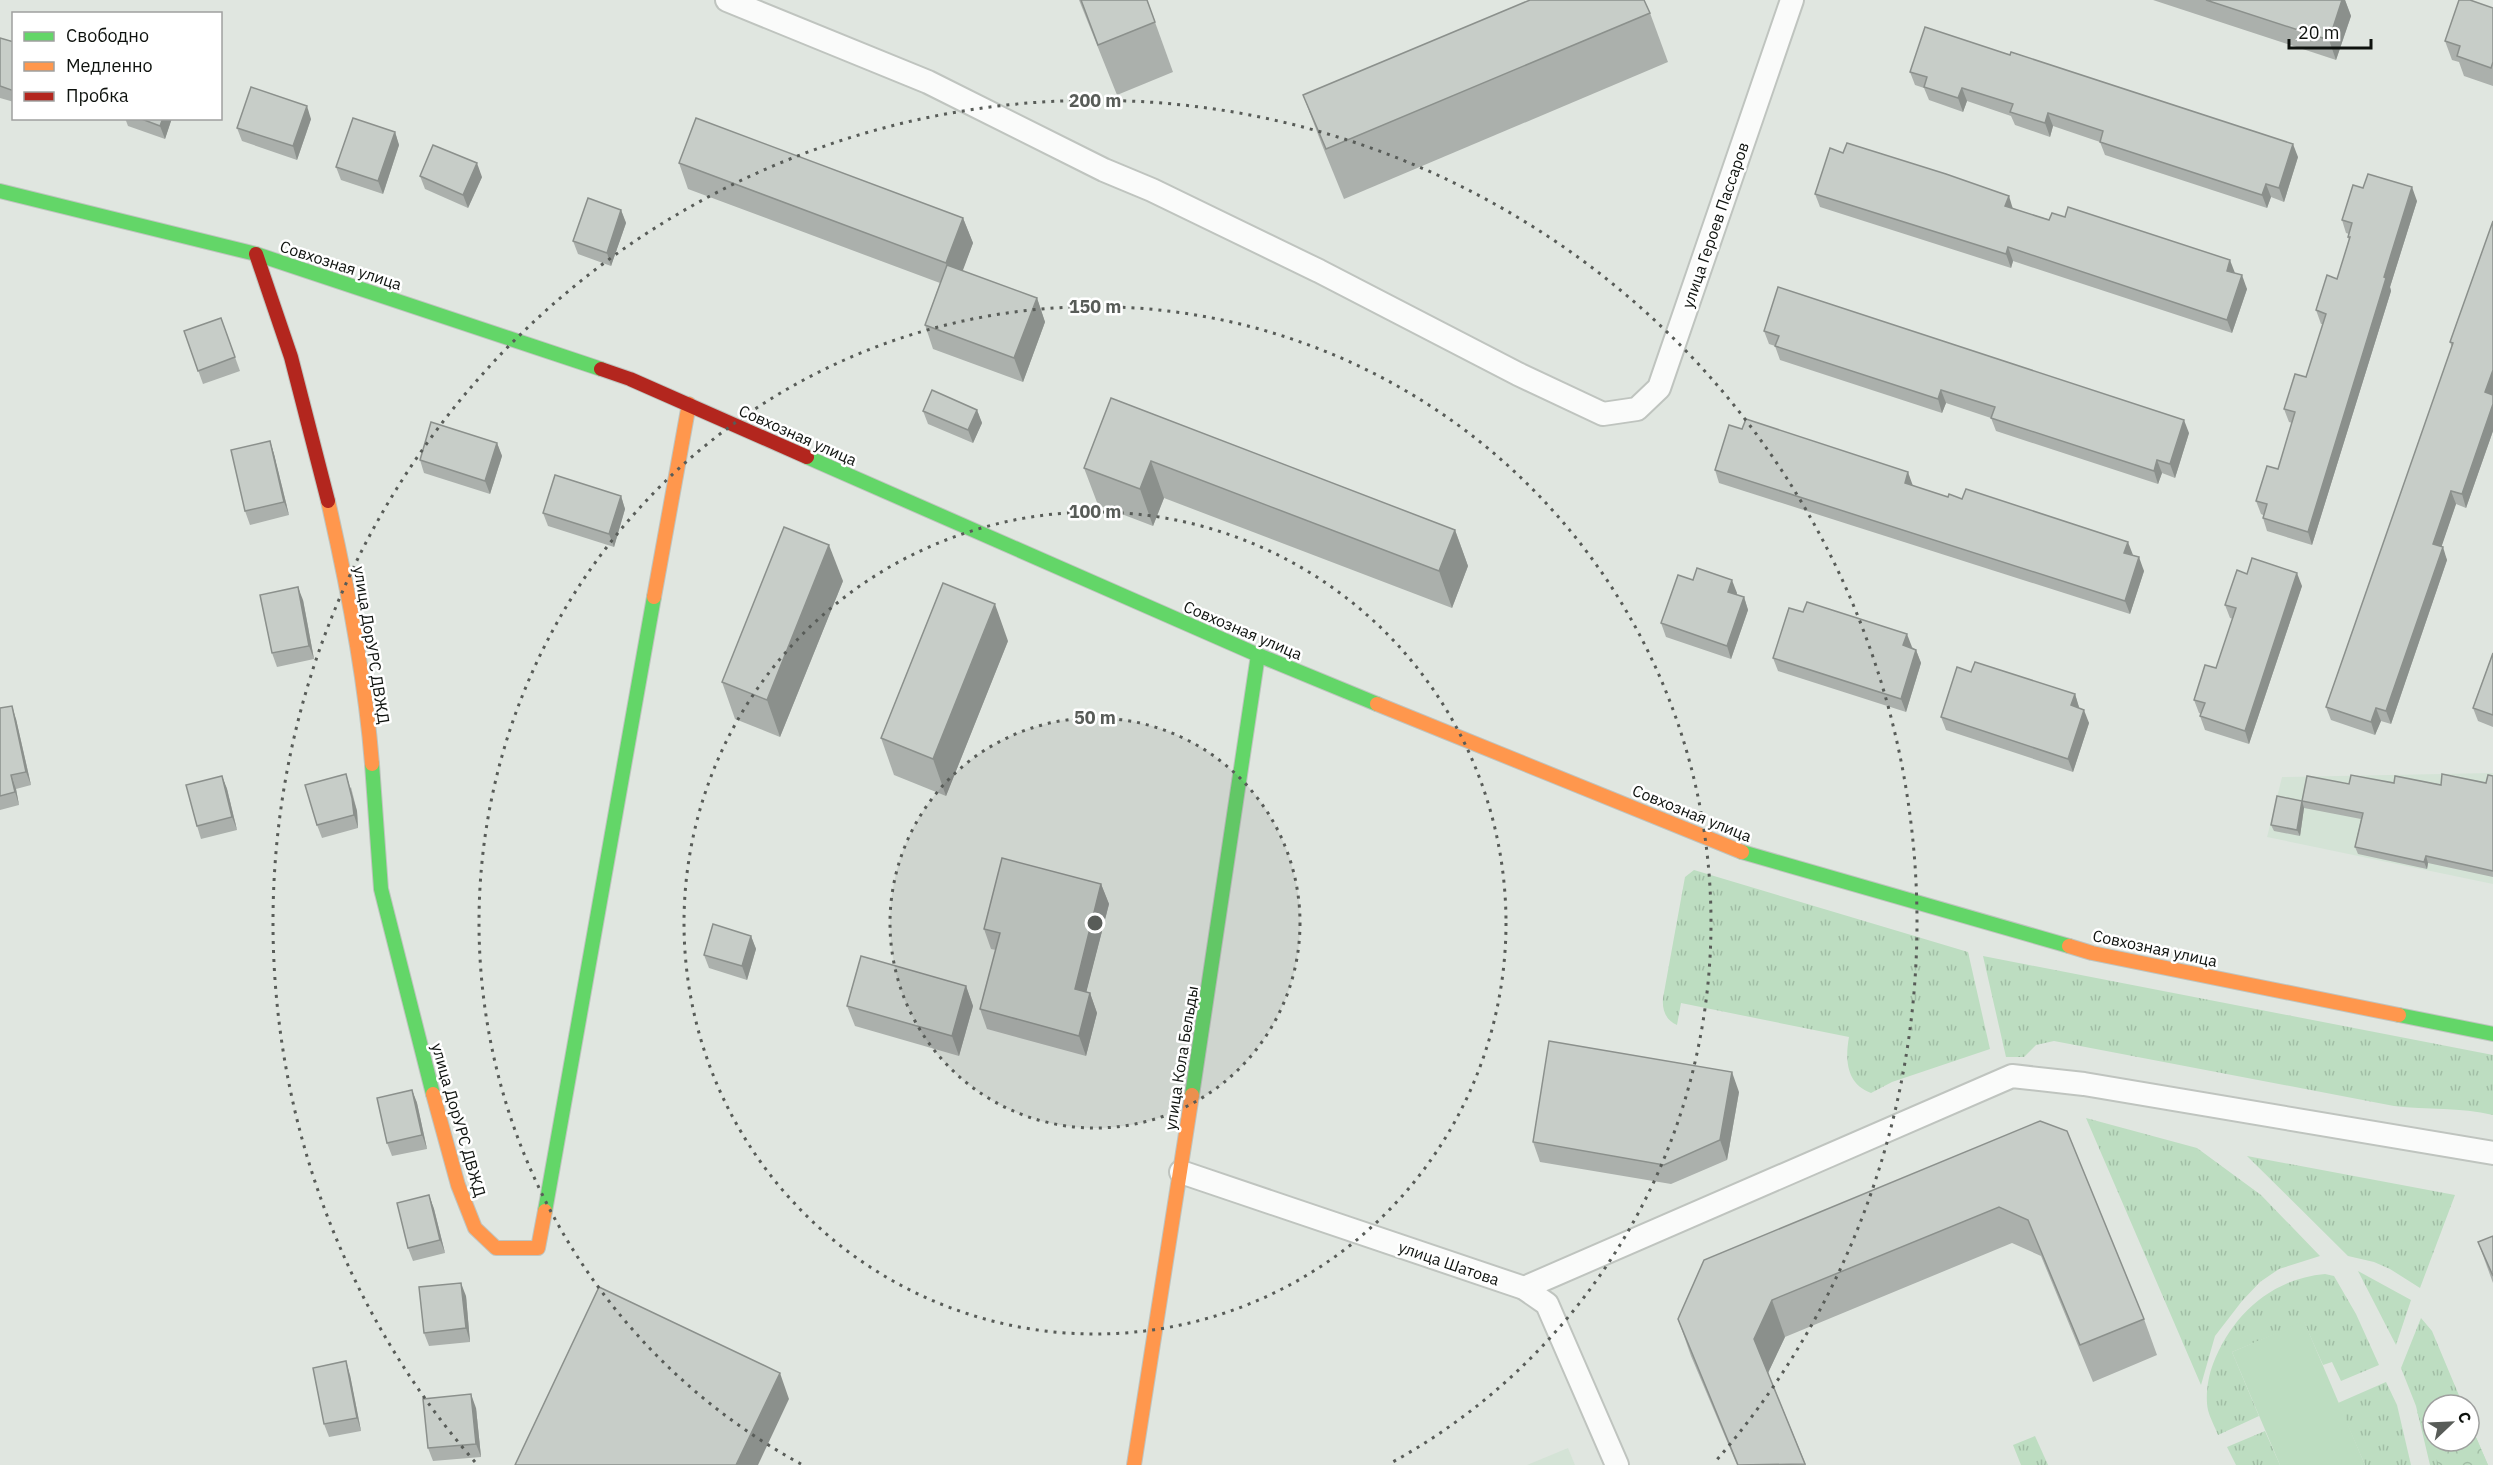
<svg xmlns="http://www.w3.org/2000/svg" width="2493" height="1465" viewBox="0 0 2493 1465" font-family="'IBM Plex Sans',sans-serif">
  <defs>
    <pattern id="grass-tufts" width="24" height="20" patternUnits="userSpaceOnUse" patternTransform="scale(1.5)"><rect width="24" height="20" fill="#bdddc1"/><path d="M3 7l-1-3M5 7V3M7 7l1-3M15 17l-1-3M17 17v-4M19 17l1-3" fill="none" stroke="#a1bda5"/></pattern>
    <pattern id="forest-crowns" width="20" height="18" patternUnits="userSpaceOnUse" patternTransform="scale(1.5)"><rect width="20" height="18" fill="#bdddc1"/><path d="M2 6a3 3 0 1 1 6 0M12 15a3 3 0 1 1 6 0" fill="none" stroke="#a1bda5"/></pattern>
  </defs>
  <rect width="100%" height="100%" fill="#e0e6e0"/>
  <g fill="#d4e3d6">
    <path d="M2493,773v111l-226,-47 15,-60z"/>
    <path d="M1568,1448l7,17h-48z"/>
  </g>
  <g fill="url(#grass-tufts)">
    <path d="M1694,870l274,82 22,97 -98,33 -21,11c-25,-9 -26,-34 -22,-56l-168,-34 -4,22c-12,-5 -15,-16 -14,-27l22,-121z"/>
    <path d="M1983,956l510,99v60c-33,-8 -66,-5 -99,-9l-340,-65 -18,4 -12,12h-18z"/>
    <path d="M2086,1118l111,30 64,47 59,61 -41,13 -19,13 -18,19 -27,35 -14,49z"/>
    <path d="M2247,1156l208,39 -35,93 -30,-19 -16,-7 -26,-6z"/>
    <path d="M2358,1271l53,29 -15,45z"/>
    <path d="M2325,1274l9,2 22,38 23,51 -38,16 -9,-19 -9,3 -19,-43 -72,30 27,64 -41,19c-3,-8 -8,-17 -10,-25 -3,-14 0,-33 5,-46 19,-49 58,-85 112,-90z"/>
    <path d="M2421,1318l11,13 31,74h-30v36h36v-20l19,44h-58l-14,-59 -15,-38z"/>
    <path d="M2386,1382l11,23 14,60h-46l-27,-62z"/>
    <path d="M2265,1431l15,34h-44l-9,-18z"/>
    <path d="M2035,1436l13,29h-27l-8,-20z"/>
  </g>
  <path fill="url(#forest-crowns)" d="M2433,1406v35h36v-20l19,44h-49l-22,-53z"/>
  <path fill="#bdddc1" d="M2304,1321l61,144h-85l-48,-113z"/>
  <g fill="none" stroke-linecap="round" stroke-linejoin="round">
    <g stroke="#bfc4bf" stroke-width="26">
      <g id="street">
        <path d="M727,0l201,82 176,88 48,20 167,81 199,103 85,40 34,-5 22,-21 133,-388"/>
        <path d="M1181,1172l343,116 23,16 70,161"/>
        <path d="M1524,1288l488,-212 72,8 409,69"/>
      </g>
    </g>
    <g stroke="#bfc4bf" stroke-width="16">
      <g id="fast">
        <path d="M0,191l256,63 345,115"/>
        <path d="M807,457l451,198 119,49"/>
        <path d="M372,764l9,125 52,205"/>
        <path d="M1742,852l327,94"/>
        <path d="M2399,1015l94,19"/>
        <path d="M1192,1095l66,-440"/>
        <path d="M545,1211l109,-614"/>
      </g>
    </g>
    <g stroke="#bfc4bf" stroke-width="16">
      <g id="slow">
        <path d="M328,501c20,87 37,174 44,263"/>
        <path d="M654,597l35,-193"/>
        <path d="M1377,704l365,148"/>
        <path d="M2069,946l23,7 307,62"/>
        <path d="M433,1094l25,91 17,43 21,20h42l7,-37"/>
        <path d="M1134,1465l58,-370"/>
      </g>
    </g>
    <g stroke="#bfc4bf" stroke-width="16">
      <g id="jam">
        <path d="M256,254l35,103 37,144"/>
        <path d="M601,369l29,10 177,78"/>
      </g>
    </g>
    <use href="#street" stroke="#fafbfa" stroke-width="22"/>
    <use href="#fast" stroke="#63d668" stroke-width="14"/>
    <use href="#slow" stroke="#ff974d" stroke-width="14"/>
    <use href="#jam" stroke="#b3261e" stroke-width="14"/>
  </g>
  <g fill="#abb0ac">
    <path d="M1079,0h68l26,72 -56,23z"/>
    <path d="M2153,0h192l6,16 -15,44z"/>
    <path d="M2493,8v78l-29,-10 -5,-14 -7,-2 -7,-19z"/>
    <path d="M1650,13l18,49 -324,137 -22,-54 -19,-50z"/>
    <path d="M0,38l14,4v60l-14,-4z"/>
    <path d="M1910,72l388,85 -14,45 -13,-5 -4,11 -162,-53 -5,-13 -47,-16 -3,11 -35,-12 -4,-9 -44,-15 -4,11 -34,-12 -5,-12 -9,-3z"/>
    <path d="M125,118h47l-7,21 -37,-13z"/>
    <path d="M311,119l-14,41 -55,-19 -5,-13z"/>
    <path d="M395,132l4,13 -16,49 -42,-14 -5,-13z"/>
    <path d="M679,163l284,55 10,25 -11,28 75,27 8,24 -22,60 -90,-33 -8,-24 15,-42 -252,-94z"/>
    <path d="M420,176l62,1 -14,31 -43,-19z"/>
    <path d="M2363,188l54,13 -27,86 1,4 -79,254 -45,-14 -4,-13v-3l-2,-1 -5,-13 22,-32 14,-46 -3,-1 -5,-13 22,-32 17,-53h-2l-5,-14 21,-31 12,-39 -1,-3 1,-3 -3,-1 -4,-13z"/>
    <path d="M1815,194l198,15 222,64 12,16 -15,44 -219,-72 -2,7 -191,-61z"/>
    <path d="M621,210l5,13 -15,43 -33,-12 -5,-13z"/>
    <path d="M2493,221v210l-27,77 -10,-4 -15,43 6,13 -56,164 -10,-3 -6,14 -44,-15 -5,-13 126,-360 -2,-5z"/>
    <path d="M221,318l19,53 -37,13 -19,-53z"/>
    <path d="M1764,331l425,102 -14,45 -13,-5 -4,11 -162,-53 -5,-13 -45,-15 -4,10 -162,-53 -5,-14 -6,-2z"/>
    <path d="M1111,398l344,132 13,36 -16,42 -288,-110 -11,28 -55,-21 -14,-37z"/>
    <path d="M977,410l5,13 -9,20 -45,-19 -5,-13z"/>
    <path d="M270,441l4,13 15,61 -39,10 -5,-14z"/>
    <path d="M497,443l5,13 -12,38 -66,-21 -4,-13z"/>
    <path d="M1715,470l198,16 220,69 11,16 -14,43 -411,-131z"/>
    <path d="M621,496l4,13 -11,38 -66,-21 -5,-13z"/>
    <path d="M2247,574l55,12 -53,158 -44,-14 -5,-14 1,-2 -2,-1 -5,-13 22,-32 17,-49 -3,-1 -5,-13z"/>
    <path d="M1693,580l44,13v2l7,2 4,13 -17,49 -65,-22 -5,-14z"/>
    <path d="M843,581l-63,156 -45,-18 -13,-37z"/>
    <path d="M303,600l11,59 -37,8 -5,-14z"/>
    <path d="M1008,641l-62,155 -52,-21 -13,-37z"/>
    <path d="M1912,647l4,3 5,13 -15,49 -128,-41 -5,-13z"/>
    <path d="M2493,653v74l-15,-6 -5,-13z"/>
    <path d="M1971,672l104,22 4,14 10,15 -16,49 -127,-42 -5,-13z"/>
    <path d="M0,708l16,11 15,66 -15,4 3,16 -19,5z"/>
    <path d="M222,776l5,13 10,41 -36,9 -4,-13z"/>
    <path d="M2493,776v101l-65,-14 -1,6 -69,-15 -3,-7 6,-28 -57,-11 -4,28 -26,-5 -3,-6 31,-24 47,-17 45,-1 47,2 45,-2z"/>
    <path d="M351,787l6,24 1,17 -36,10 -5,-13z"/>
    <path d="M1101,884l8,20 -23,88 4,1 7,20 -11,43 -99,-27 -7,-20 16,-59 -5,-1 -7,-20z"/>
    <path d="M751,936l5,13 -9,31 -38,-12 -5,-13z"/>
    <path d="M966,986l7,20 -14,50 -104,-30 -8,-20z"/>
    <path d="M412,1090l5,13 10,46 -35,7 -5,-13z"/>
    <path d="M1739,1092l-12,68 -56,24 -131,-22 -7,-20z"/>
    <path d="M2040,1121l104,198 13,36 -64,27 -52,-126 -29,-13 -227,94 -17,36 38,92h-69l-46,-109 -13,-37z"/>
    <path d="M429,1195l5,14 11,44 -32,8 -5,-13z"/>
    <path d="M2493,1236v47l-15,-41z"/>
    <path d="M466,1296l4,46 -41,4 -5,-13z"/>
    <path d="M350,1375l11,56 -32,6 -5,-13z"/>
    <path d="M476,1408l5,49 -48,4 -5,-13z"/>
  </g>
  <g fill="#8b908c">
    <path d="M2342,0h3l6,16 -15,44 -7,-20z"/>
    <path d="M1962,88l5,13 -4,11 -5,-14z"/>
    <path d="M307,106l4,13 -14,41 -4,-14z"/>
    <path d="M2048,113l5,13 -3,11 -5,-14z"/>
    <path d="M163,118h9l-7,21 -5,-13z"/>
    <path d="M395,132l4,13 -16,49 -5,-13z"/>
    <path d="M2293,144l5,13 -14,45 -5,-14z"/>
    <path d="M477,163l5,14 -14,31 -5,-13z"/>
    <path d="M2266,184l5,13 -4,11 -5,-13z"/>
    <path d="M2412,187l5,14 -27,86 1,4 -79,254 -4,-13 76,-255z"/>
    <path d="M2009,196l4,13 -8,-3z"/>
    <path d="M621,210l5,13 -15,43 -4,-13z"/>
    <path d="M963,218l10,25 -17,46 -10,-26z"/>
    <path d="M2008,247l5,14 -2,7 -5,-14z"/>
    <path d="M2230,260l5,13 -8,-2z"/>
    <path d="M2242,275l5,14 -15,44 -5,-13z"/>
    <path d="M1037,298l8,24 -22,60 -9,-24z"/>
    <path d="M2493,370v27l-8,-5z"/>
    <path d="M1941,390l5,13 -4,10 -4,-14z"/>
    <path d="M2493,404v27l-27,77 -4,-14z"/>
    <path d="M977,410l5,13 -9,20 -5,-13z"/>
    <path d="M2184,420l5,13 -14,45 -5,-14z"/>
    <path d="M270,441l4,13 15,61 -5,-13z"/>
    <path d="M497,443l5,13 -12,38 -5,-13z"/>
    <path d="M2157,460l5,13 -4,11 -4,-13z"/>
    <path d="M1151,461l13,37 -11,28 -13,-37z"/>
    <path d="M1908,472l5,14 -8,-3z"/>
    <path d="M2451,491l5,13 -18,53 -5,-13z"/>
    <path d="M621,496l4,13 -11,38 -5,-13z"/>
    <path d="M1455,530l13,36 -16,42 -13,-37z"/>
    <path d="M2128,542l5,13 -9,-2z"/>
    <path d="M829,545l14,36 -63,156 -13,-37z"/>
    <path d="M2443,547l4,13 -56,164 -5,-13z"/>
    <path d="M2139,557l5,14 -14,43 -5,-13z"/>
    <path d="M2297,573l5,13 -53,158 -4,-13z"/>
    <path d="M1732,580l5,13 -4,12 -5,-13z"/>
    <path d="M298,587l5,13 11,59 -5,-13z"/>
    <path d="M1744,597l4,13 -17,49 -4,-13z"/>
    <path d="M995,604l13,37 -62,155 -13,-37z"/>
    <path d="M1907,634l5,13 -4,12 -5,-14z"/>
    <path d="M1916,650l5,13 -15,49 -5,-13z"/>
    <path d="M2075,694l4,13 -3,12 -5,-14z"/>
    <path d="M12,706l4,13 15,66 -5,-13z"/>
    <path d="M2376,708l5,13 -6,14 -4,-13z"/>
    <path d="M2084,710l5,13 -16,49 -5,-13z"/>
    <path d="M346,774l11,37 1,17 -4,-13z"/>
    <path d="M11,775l5,14 3,16 -4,-13z"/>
    <path d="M222,776l5,13 10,41 -5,-13z"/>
    <path d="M2302,801l2,7 -4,28 -3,-6z"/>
    <path d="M2426,856l2,7 -1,6 -3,-7z"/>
    <path d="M1101,884l8,20 -27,105 -7,-20z"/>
    <path d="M751,936l5,13 -9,31 -5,-14z"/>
    <path d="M966,986l7,20 -14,50 -7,-20z"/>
    <path d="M1090,993l7,20 -11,43 -7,-20z"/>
    <path d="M1732,1072l7,20 -12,68 -7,-20z"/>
    <path d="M412,1090l5,13 10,46 -5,-14z"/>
    <path d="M429,1195l5,14 11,44 -5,-13z"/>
    <path d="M461,1283l5,13 4,46 -4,-14z"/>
    <path d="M1772,1300l13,37 -18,38 -13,-36z"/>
    <path d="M346,1361l4,14 11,56 -4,-13z"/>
    <path d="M780,1373l9,26 -31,66h-22z"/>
    <path d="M471,1394l5,14 5,49 -5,-13z"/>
  </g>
  <g fill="#c7cdc8" stroke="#8b908c" stroke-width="1.5">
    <path d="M1081,0h66l8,22 -57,23z"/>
    <path d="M1530,0h114l6,13 -324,136 -23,-54z"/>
    <path d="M2206,0h136l-13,40z"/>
    <path d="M2459,0h11l23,8v54l-2,6 -34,-12 3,-10 -15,-5z"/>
    <path d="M1925,27l85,28 1,-3 282,92 -14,44 -13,-4 -4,11 -162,-53 3,-11 -55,-18 -3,10 -35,-11 3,-8 -51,-16 -4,10 -34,-11 3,-10 -17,-5z"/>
    <path d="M0,38l14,4v49l-14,-5z"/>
    <path d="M251,87l56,19 -14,40 -56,-18z"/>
    <path d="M139,118h24l-3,8z"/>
    <path d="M353,118l42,14 -17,49 -42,-14z"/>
    <path d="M696,118l267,100 -17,45 -267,-100z"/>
    <path d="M1847,143l99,31 63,22 -4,10 44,14 3,-7 13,4 3,-10 162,53 -3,11 15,4 -15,45 -219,-73 -2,7 -191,-60 15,-46 13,5z"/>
    <path d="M433,145l44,18 -14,32 -43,-19z"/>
    <path d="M2368,174l44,13 -28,90 2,1 -78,254 -45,-14 4,-14 -11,-3 11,-35 11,3 17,-57 -11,-3 11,-35 11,3 20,-63 -10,-4 11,-35 10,4 13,-42h-2l4,-14 -10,-3 11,-35 10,3z"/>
    <path d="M588,198l33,12 -14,43 -34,-12z"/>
    <path d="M2493,221v149l-8,22 8,3v9l-31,90 -11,-3 -18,53 10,3 -57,164 -10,-3 -5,14 -45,-15 127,-364 -3,-1z"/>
    <path d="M947,265l90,33 -23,60 -89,-33z"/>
    <path d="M1778,287l406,133 -14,44 -13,-4 -3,11 -163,-53 4,-11 -54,-17 -3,9 -163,-53 4,-10 -15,-5z"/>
    <path d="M221,318l14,39 -37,14 -14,-40z"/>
    <path d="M932,390l45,20 -9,20 -45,-19z"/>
    <path d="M1111,398l344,132 -16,41 -288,-110 -11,28 -56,-21z"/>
    <path d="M1746,419l162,53 -3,11 43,14 1,-3 13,5 4,-10 162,53 -4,11 15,4 -14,44 -410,-131 14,-45 13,4z"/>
    <path d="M431,422l66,21 -12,38 -65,-21z"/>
    <path d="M270,441l14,61 -39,9 -14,-61z"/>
    <path d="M555,475l66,21 -12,38 -66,-21z"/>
    <path d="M784,527l45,18 -62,155 -45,-18z"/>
    <path d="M2252,558l45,15 -52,158 -45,-15 5,-13 -11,-3 11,-35 11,3 20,-60 -11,-3 12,-35 10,4z"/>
    <path d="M1697,568l35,12 -4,12 16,5 -17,49 -66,-23 17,-48 15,5z"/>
    <path d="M943,583l52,21 -62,155 -52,-21z"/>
    <path d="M298,587l11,59 -37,7 -12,-58z"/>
    <path d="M1807,602l100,32 -4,11 13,5 -15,49 -128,-41 16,-50 14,4z"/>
    <path d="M2493,653v62l-20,-7z"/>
    <path d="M1975,662l100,32 -4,11 13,5 -16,49 -127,-42 16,-50 14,5z"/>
    <path d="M12,706l14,66 -15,3 4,17 -15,4v-88z"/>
    <path d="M346,774l6,24 2,17 -37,10 -12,-40z"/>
    <path d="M2442,774l44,9 2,-8 5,1v95l-67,-15 -2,6 -69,-15 8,-34 -61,-12 5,-25 42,8 2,-9 43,8 1,-7 46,9z"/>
    <path d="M222,776l10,41 -35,9 -11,-41z"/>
    <path d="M2277,796l25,5 -5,29 -26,-5z"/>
    <path d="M1002,858l99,26 -26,105 15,4 -11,43 -99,-27 20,-76 -16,-4z"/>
    <path d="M713,924l38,12 -9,30 -38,-11z"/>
    <path d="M861,956l105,30 -14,50 -105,-30z"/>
    <path d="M1549,1041l183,31 -12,68 -56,25 -131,-23z"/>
    <path d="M412,1090l10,45 -35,8 -10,-45z"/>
    <path d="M2040,1121l27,10 77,188 -64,26 -52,-125 -29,-13 -227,93 -18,39 51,125 -67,1 -60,-146 26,-59z"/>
    <path d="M429,1195l11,45 -32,8 -11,-45z"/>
    <path d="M2493,1236v40l-15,-34z"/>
    <path d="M461,1283l5,45 -42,5 -5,-46z"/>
    <path d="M599,1287l181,86 -44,92h-221z"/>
    <path d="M346,1361l11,57 -33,6 -11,-56z"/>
    <path d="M471,1394l5,50 -48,4 -5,-49z"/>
  </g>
  <circle cx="1095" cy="923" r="205" fill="#585c58" fill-opacity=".12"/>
  <g fill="none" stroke="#585c58" stroke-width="3" stroke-dasharray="3 6">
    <circle cx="1095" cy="923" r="205"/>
    <circle cx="1095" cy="923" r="411"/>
    <path d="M801 1464A616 616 0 1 1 1389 1464"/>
    <path d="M475 1462A822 822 0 1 1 1715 1462"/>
  </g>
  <g text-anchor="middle" stroke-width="5" stroke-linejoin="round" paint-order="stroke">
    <g font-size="16" fill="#0e120e" stroke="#fff">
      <text transform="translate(1715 225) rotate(-71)" y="6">улица Героев Пассаров</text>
      <text transform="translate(341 265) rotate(18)" y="6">Совхозная улица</text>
      <text transform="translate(798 435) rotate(24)" y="6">Совхозная улица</text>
      <text transform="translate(1243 630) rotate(23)" y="6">Совхозная улица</text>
      <text transform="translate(372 645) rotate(81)" y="6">улица ДорУРС ДВЖД</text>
      <text transform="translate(1692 813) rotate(22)" y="6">Совхозная улица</text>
      <text transform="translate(2155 948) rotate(12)" y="6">Совхозная улица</text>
      <text transform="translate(1181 1058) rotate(-81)" y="6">улица Кола Бельды</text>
      <text transform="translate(459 1120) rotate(74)" y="6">улица ДорУРС ДВЖД</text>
      <text transform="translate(1449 1263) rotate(19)" y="6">улица Шатова</text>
    </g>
  </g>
  <circle cx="1095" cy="923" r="9" fill="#585c58" stroke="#fff" stroke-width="3"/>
  <g font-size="18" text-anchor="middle" font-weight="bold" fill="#585c58" stroke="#fff" stroke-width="5" stroke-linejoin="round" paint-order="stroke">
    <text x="1095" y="107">200 m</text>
    <text x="1095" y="313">150 m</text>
    <text x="1095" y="518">100 m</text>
    <text x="1095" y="724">50 m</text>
  </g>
  <rect x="12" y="12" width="210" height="108" fill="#ffffff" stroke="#9fa09f" stroke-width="1.5"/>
  <rect x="24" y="32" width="30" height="9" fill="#63d668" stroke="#9fa09f" stroke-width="1.5"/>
  <text x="66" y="42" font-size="18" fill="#0e120e">Свободно</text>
  <rect x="24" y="62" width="30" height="9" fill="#ff974d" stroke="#9fa09f" stroke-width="1.5"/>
  <text x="66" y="72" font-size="18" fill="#0e120e">Медленно</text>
  <rect x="24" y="92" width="30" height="9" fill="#b3261e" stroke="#9fa09f" stroke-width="1.5"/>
  <text x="66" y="102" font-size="18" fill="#0e120e">Пробка</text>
  <g transform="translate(2451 1423) rotate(67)"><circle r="28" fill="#ffffff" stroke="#9fa09f" stroke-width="1.5"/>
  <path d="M0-4.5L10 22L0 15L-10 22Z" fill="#585c58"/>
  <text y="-9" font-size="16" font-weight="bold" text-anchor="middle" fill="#0e120e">С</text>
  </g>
  <path d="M2289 39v9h82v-9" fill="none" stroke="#0e120e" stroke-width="3"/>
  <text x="2298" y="39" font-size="18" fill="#0e120e" stroke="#ffffff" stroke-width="4.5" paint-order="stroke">20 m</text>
</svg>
